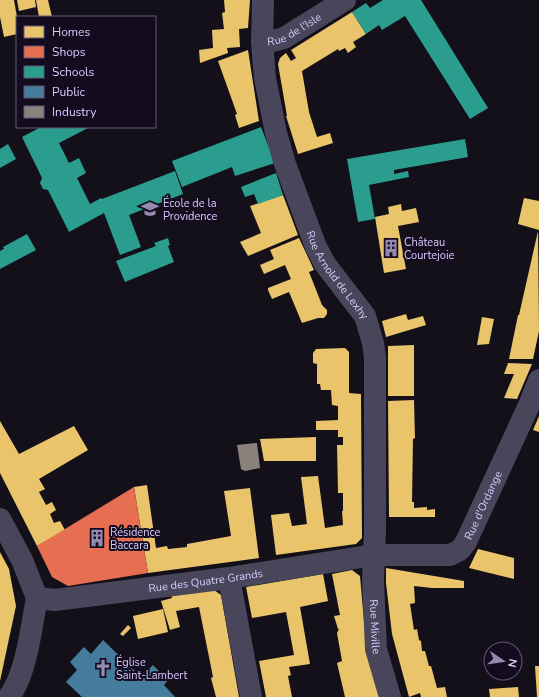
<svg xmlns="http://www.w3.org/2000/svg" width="539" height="697" viewBox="0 0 539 697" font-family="'Nunito Sans',sans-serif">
  <rect width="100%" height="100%" fill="#13101a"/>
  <g fill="#e9c46a">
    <path d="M0,0h14l3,17v17l-13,3 -4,-20z"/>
    <path d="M17,0h18l1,7 -17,4z"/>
    <path d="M36,0h12l4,17h-13z"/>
    <path d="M224,0h26l-2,28 -9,1 1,18 -13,1 1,5 -28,10 -1,-13 14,-2 -1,-18 12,-1 -2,-16 3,-1z"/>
    <path d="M352,12l14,22 -13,8 3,5 -8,6 -3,-5 -6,3 -1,-2 -36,22 7,41 8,25 13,-4 3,10 -35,11 -12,-38h1l-9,-52 2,-6 6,-5 5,8 5,-3 -5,-8z"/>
    <path d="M248,50l11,71 -20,7 -4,-13 2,-1 -19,-53z"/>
    <path d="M283,195l15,40 -50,21 -8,-14 21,-9 -11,-27z"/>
    <path d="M524,198l15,3v29l-21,-6z"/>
    <path d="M401,204l1,7 14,-3 3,14 -21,4 8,43 -22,4 -9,-56 14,-3 -1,-7z"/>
    <path d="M538,231l1,100 -6,28h-24l9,-44h1z"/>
    <path d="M299,238l15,32 -5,2 13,33 5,5v4l-3,4h-6l-16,5 -13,-31 -17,7 -4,-9v-2l23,-9 -6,-14 -21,9 -4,-9 14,-6 -4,-9z"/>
    <path d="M406,314l2,6 15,-4 3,9 -40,12 -4,-16z"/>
    <path d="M482,317l12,2 -5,25 -12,1z"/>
    <path d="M414,345v51h-26v-50z"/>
    <path d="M345,348l4,4v41l12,1 1,144 -6,6 -80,11 -5,-40 18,-2 3,13 15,-2 -6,-47 17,-1 7,52 18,-3 -1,-14h1v-18h-5l-1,-48h6v-8h-5v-7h-22v-9l22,-1v-14l-6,-1 -1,-15h-10l-1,-6h-3v-20l-4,-1v-10l3,-4z"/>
    <path d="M508,363l24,1 -15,35 -13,-1 10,-24h-10z"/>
    <path d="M414,400l1,38 -2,1 -1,63h2v6l13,-1v3l8,-1v8h-46l-1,-116z"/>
    <path d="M539,416v16l-6,-2z"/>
    <path d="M0,421l19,33 55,-28 14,24 -49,29 6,10 -6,3 7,13 6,-3 4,8 -6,4 4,9 6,-2 5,9 -28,16 -37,-73z"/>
    <path d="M316,437v24h-52l-4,-22z"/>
    <path d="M147,485l9,63 11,-2 1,3 19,-2v-3l44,-8 -7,-45 26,-3 9,70 -111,15 -14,-86z"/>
    <path d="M478,549l36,9v21l-45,-11z"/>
    <path d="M0,552l9,17 7,37 -16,75z"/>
    <path d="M386,568l78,13v7h-32l-18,-2 1,17 -5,1 4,26 3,-1 2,11 2,1 1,10h3l4,15h2l6,22 8,-1 2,10h-26l-1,-4 -11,4 -17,-63 -6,-51z"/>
    <path d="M352,570l8,6 4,45 16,76h-35l-8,-34 5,-2 -5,-28 2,-4h-1l-4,-13 6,-1 -8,-41z"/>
    <path d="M323,574l5,27 -28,6 10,57 -21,3 2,8 -3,1 4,21h-26l-7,-36 35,-6 -8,-43 -34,6 -6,-31z"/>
    <path d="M214,590l7,5 18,102h-23l-5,-19 2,-1 -14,-70 -23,4 4,16 -10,3 -9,-29 11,-3 -1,-3z"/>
    <path d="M163,609l5,23 -30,7 -5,-23z"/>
    <path d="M128,625l3,3 -8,8 -3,-2z"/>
    <path d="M535,666h4v31h-2z"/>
    <path d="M518,687l1,10h-29l-1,-8z"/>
  </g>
  <path fill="#e76f51" d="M134,487l14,86 -80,13 -16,-9 -15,-31z"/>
  <g fill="#2a9d8f">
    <path d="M383,0h38l67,108 -18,11 -65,-103 -23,14 -3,-5 -13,9 -14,-22 14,-9 4,5z"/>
    <path d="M41,127h49l-31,16 10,20 10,-5 7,15 -9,5 13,26 11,-6 1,1 73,-28 8,23 -54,21 12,32 -21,8 -16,-42 -1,-10 1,10 -35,19 -21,-42 -5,-1 -3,-6 2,-5 -20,-41z"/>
    <path d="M261,127l14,36 -40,13 -3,-9 -50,20 -10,-26z"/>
    <path d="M465,139l3,18 -74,13v4l14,-3 1,6 -40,8 6,34 -17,3 -11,-63z"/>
    <path d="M8,144l8,15 -16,9v-19z"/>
    <path d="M276,173l7,22 -25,9 -4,-10 -9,3 -4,-10z"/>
    <path d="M27,234l9,16 -36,19v-18l4,-2 -1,-2z"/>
    <path d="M168,238l2,7 -2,1 6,16 -49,20 -9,-21 40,-15 -2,-3z"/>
  </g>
  <path fill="#457b9d" d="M103,640l38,37 12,-12 15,15 -4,5 11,12h-93l-16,-15 11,-12 -7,-8 14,-15 7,7z"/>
  <path fill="#8a817c" d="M257,443l3,25 -15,3 -4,-2 -4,-24z"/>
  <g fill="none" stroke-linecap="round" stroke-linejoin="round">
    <g stroke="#49455b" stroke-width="22">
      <path id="s1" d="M263,0l-1,42 3,36 11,55 9,31 31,83 9,17 40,52 8,27 2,15v172l-2,51 3,68 14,48"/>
      <path id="s2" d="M262,42l11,-1 11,-3 61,-38"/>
      <path d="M0,519l22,41 15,38"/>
      <path d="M229,578l22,119"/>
      <path id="s3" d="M37,598l18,2 174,-22 145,-23h76l10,-5 6,-8 64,-139 9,-23"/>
      <path d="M9,697c18,-25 22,-69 28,-99"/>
    </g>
  </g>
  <defs>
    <g id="school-bare" transform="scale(1.38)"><path d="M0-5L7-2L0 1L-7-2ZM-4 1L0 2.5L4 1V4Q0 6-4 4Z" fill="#9489ae" stroke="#120c1e" stroke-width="2.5" paint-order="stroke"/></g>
    <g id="building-bare" transform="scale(1.38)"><path d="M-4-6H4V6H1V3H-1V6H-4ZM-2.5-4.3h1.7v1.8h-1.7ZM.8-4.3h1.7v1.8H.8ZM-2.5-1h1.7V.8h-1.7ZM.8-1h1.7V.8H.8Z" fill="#9489ae" stroke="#120c1e" stroke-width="2.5" paint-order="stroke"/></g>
    <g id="church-bare" transform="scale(1.38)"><path d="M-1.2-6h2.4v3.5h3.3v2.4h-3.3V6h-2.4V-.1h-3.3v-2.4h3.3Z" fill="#9489ae" stroke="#120c1e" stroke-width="2.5" paint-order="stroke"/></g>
  </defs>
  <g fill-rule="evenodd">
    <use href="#school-bare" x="150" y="209"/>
    <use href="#building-bare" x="391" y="248"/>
    <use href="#building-bare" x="97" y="538"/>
    <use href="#church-bare" x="103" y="668"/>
  </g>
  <g text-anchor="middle" stroke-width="4" stroke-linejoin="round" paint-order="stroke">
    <g font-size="11" fill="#d9cafe" stroke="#120c1e">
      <text dy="4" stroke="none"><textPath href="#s2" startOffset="35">Rue de l'Isle</textPath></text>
      <text dy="4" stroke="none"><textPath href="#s1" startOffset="290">Rue Arnold de Lexhy</textPath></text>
      <text dy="4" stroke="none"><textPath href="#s3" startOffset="478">Rue d'Ordange</textPath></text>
      <text dy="4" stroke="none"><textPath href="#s3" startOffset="170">Rue des Quatre Grands</textPath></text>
      <text dy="4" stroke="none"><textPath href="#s1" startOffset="652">Rue Miville</textPath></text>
    </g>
    <g font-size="11" fill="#d9cafe" stroke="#120c1e" text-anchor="start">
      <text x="163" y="207">École de la<tspan x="163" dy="13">Providence</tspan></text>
      <text x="404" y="246">Château<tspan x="404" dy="13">Courtejoie</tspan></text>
      <text x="110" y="536">Résidence<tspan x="110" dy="13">Baccara</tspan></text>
      <text x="116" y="666">Église<tspan x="116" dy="13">Saint-Lambert</tspan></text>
    </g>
  </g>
  <rect x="16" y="16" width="140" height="112" fill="#120c1e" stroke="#625878"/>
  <rect x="24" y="26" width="20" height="12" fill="#e9c46a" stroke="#625878"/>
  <text x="52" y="36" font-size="12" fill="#d9cafe">Homes</text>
  <rect x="24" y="46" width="20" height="12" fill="#e76f51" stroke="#625878"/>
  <text x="52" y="56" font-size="12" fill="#d9cafe">Shops</text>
  <rect x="24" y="66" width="20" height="12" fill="#2a9d8f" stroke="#625878"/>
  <text x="52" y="76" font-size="12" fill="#d9cafe">Schools</text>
  <rect x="24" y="86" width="20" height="12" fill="#457b9d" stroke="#625878"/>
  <text x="52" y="96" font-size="12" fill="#d9cafe">Public</text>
  <rect x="24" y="106" width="20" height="12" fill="#8a817c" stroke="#625878"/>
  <text x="52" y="116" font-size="12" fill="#d9cafe">Industry</text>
  <g transform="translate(503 661) rotate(103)"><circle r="19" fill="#120c1e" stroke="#625878"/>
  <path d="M0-3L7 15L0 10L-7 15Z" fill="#9489ae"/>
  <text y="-6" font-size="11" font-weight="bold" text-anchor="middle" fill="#d9cafe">N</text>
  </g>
</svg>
